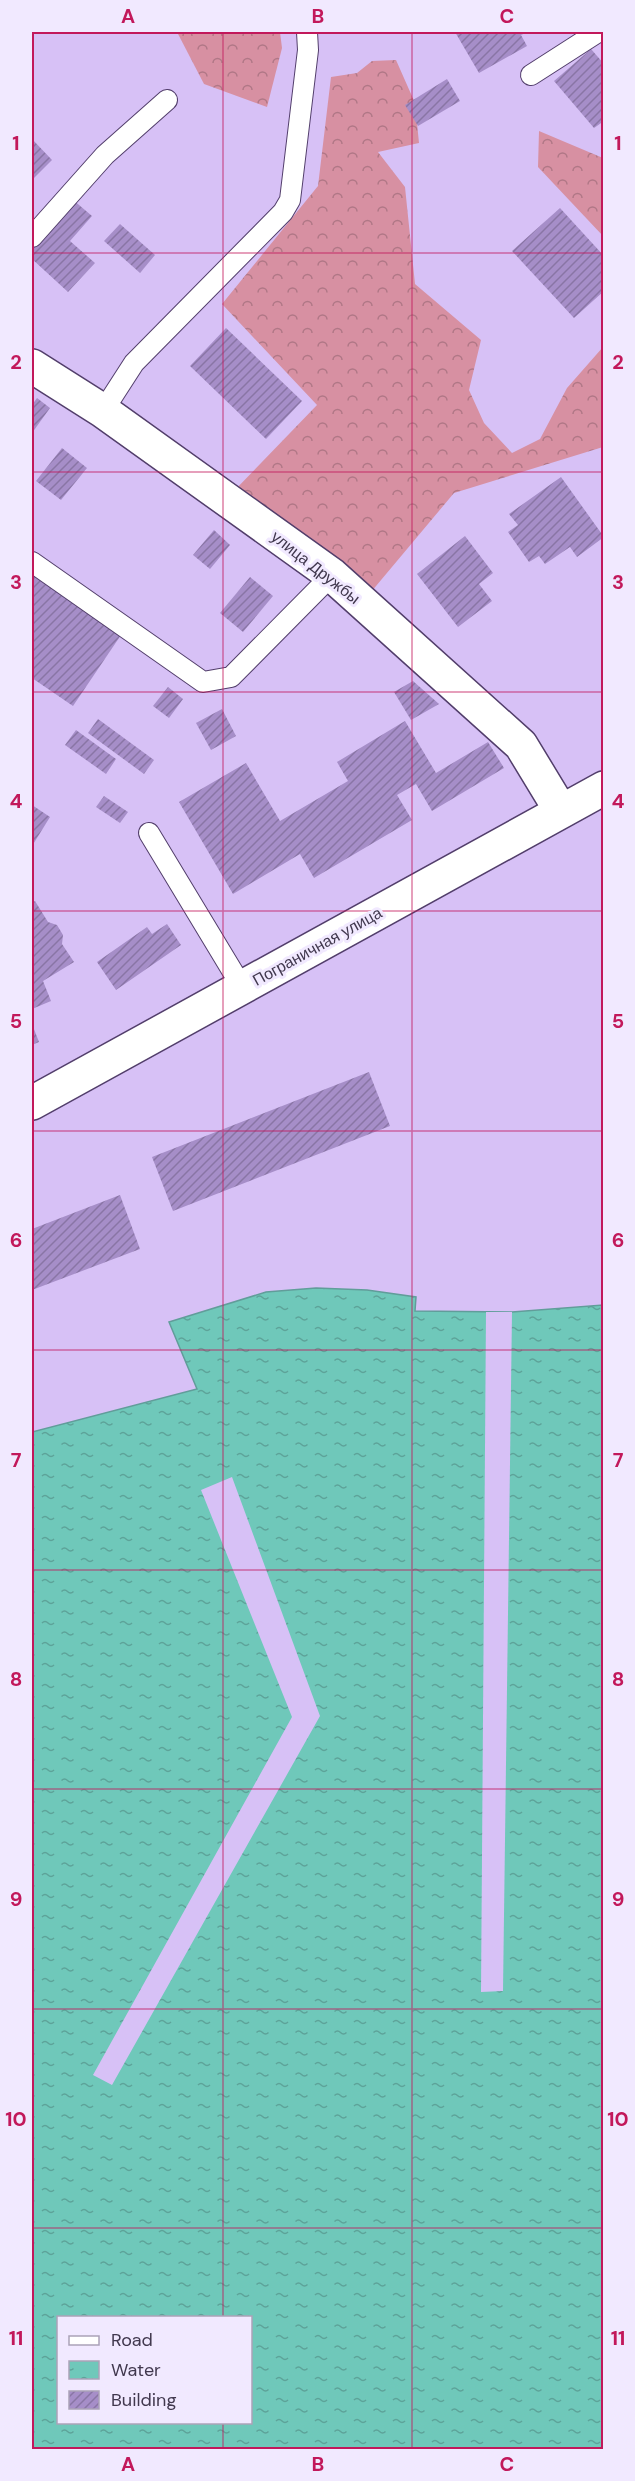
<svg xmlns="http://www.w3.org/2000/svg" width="635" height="2481" viewBox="0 0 635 2481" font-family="'DM Sans',sans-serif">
  <defs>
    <pattern id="forest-crowns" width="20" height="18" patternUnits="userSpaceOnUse" patternTransform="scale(1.5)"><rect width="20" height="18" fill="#d790a2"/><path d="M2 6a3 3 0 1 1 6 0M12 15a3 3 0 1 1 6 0" fill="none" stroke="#b07786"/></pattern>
    <pattern id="water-ripples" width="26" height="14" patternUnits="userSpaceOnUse" patternTransform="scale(1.5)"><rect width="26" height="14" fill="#6fc8ba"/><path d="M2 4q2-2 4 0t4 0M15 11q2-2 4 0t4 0" fill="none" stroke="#5da399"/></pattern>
    <pattern id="building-hatch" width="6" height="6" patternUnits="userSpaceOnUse" patternTransform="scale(1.5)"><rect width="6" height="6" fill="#a68ec8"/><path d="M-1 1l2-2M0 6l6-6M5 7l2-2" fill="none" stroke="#8975a5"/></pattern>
  </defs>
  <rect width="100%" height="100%" fill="#d7c1f6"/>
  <g fill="url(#forest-crowns)">
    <path d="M177,32h103l2,16 -15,59 -63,-23z"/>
    <path d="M396,60l19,43 4,40 -41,9 27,35 10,97 66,56 -12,50 15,33 28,30 28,-14 27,-51 36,-41v100l-149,46 -83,99 -139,-99 85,-88 -95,-101 96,-118 13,-109 26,-4 15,-12z"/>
    <path d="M539,131l64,27v78l-65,-69z"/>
  </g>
  <path fill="url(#water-ripples)" stroke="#619d9a" stroke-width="1.5" fill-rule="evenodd" d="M316,1288l51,2 49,7 -1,14 97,1 91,-7v1144l-571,1v-1018l165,-43 -28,-67 97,-30zM58,2318h192v104h-192z"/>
  <g fill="#d7c1f6">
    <path d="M486,1312h26l-9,679 -22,1z"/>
    <path d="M232,1477l88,239 -208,369 -19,-10 199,-358 -91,-227z"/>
  </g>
  <g fill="url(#building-hatch)">
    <path d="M455,32h72l-6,3 6,11 -48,27z"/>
    <path d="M591,49l13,15v57l-10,7 -40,-47z"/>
    <path d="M447,79l13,22 -42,25 -13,-21z"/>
    <path d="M32,139l20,21 -20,20z"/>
    <path d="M72,199l20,17 -22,25 25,22 -27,29 -36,-33v-15z"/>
    <path d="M560,208l44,48v35l-30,27 -62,-67z"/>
    <path d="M120,224l35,31 -15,18 -36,-32z"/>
    <path d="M226,328l76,73 -36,38 -76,-73z"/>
    <path d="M37,398l13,10 -18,25v-28z"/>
    <path d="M62,448l25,20 -26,32 -25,-19z"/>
    <path d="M561,477l43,60 -27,20 -7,-10 -25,17 -6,-8 -10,6 -21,-30 10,-7 -9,-11z"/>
    <path d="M214,530l16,15 -20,24 -17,-14z"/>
    <path d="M465,536l28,37 -14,11 13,17 -34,26 -41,-53z"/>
    <path d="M32,575l89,60 -48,71 -41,-28z"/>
    <path d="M250,577l23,19 -30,36 -23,-19z"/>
    <path d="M413,681l26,23 -28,16 -17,-28z"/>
    <path d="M168,687l15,12 -14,19 -16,-12z"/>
    <path d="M222,709l14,27 -25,14 -15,-27z"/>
    <path d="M98,719l56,41 -10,14 -56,-41z"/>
    <path d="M405,721l31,52 52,-31 16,26 -72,43 -16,-27 -19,11 15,25 -98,58 -14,-24 -67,40 -54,-92 67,-39 34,58 68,-40 -11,-19z"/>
    <path d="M76,730l40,29 -10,15 -41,-29z"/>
    <path d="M104,796l24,16 -8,11 -24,-16z"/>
    <path d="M32,805l18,12 -18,29z"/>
    <path d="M35,901l13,21 9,3 6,10 -1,9 12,18 -31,19 8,20 -19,8v-106z"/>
    <path d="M167,924l14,21 -65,45 -19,-28 50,-35 5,7z"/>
    <path d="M32,1024l7,18 -7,3z"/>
    <path d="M369,1072l21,54 -217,85 -21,-54z"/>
    <path d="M120,1195l20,54 -108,41v-61z"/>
  </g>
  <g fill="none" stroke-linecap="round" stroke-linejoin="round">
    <g stroke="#523e6b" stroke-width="22">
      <g id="lane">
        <path d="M531,75l67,-43"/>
        <path d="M32,237l73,-82 62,-55"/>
        <path d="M103,411l31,-48 149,-151 7,-12 18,-150 -1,-18"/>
        <path d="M32,562l171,120 28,-5 101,-102"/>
        <path d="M149,833l93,154"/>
      </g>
    </g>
    <g stroke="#523e6b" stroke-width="36">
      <path id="street" d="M32,366l71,45 229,164 189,170 40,66"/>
    </g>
    <g stroke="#523e6b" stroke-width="36">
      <path id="secondary" d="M32,1103l572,-315"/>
    </g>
    <use href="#lane" stroke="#fff" stroke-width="20"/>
    <use href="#street" stroke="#fff" stroke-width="33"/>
    <use href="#secondary" stroke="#fff" stroke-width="33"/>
  </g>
  <path fill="none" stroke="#c2185b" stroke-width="1.5" stroke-opacity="0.55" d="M223,32v2286M412,32v2418M32,253h572M32,472h572M32,692h572M32,911h572M32,1131h572M32,1350h572M32,1570h572M32,1789h572M32,2009h572M32,2228h572M223,2422v28"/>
  <g text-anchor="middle" stroke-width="6" stroke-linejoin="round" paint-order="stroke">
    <g font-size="16" fill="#41384e" stroke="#f1e9ff">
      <text transform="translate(316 567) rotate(38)" y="6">улица Дружбы</text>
      <text transform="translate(317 946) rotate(-29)" y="6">Пограничная улица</text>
    </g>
  </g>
  <rect width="635" height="2481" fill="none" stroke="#f1e9ff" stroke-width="66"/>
  <rect x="57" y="2316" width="195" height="108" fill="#f1e9ff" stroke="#aba2b8" stroke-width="1.5"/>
  <rect x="69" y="2336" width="30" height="9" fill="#ffffff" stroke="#aba2b8" stroke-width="1.5"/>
  <text x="111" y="2346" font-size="18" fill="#41384e">Road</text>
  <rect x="69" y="2361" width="30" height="18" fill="url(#water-ripples)" stroke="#aba2b8" stroke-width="1.5"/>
  <text x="111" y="2376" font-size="18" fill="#41384e">Water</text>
  <rect x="69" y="2391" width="30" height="18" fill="url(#building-hatch)" stroke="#aba2b8" stroke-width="1.5"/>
  <text x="111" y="2406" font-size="18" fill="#41384e">Building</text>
  <rect x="33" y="33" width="569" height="2415" fill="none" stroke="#c2185b" stroke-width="2"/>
  <g font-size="20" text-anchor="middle" font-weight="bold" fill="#c2185b">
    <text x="128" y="23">A</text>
    <text x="318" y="23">B</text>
    <text x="507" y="23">C</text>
    <text x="16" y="150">1</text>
    <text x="618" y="150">1</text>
    <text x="16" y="369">2</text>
    <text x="618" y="369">2</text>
    <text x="16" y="589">3</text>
    <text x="618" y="589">3</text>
    <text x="16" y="808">4</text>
    <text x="618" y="808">4</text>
    <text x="16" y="1028">5</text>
    <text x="618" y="1028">5</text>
    <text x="16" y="1247">6</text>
    <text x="618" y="1247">6</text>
    <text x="16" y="1467">7</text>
    <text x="618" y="1467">7</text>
    <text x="16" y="1686">8</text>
    <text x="618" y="1686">8</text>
    <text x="16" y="1906">9</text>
    <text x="618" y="1906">9</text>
    <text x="16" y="2126">10</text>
    <text x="618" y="2126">10</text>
    <text x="16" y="2345">11</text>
    <text x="618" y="2345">11</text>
    <text x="128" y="2471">A</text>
    <text x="318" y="2471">B</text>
    <text x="507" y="2471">C</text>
  </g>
</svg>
